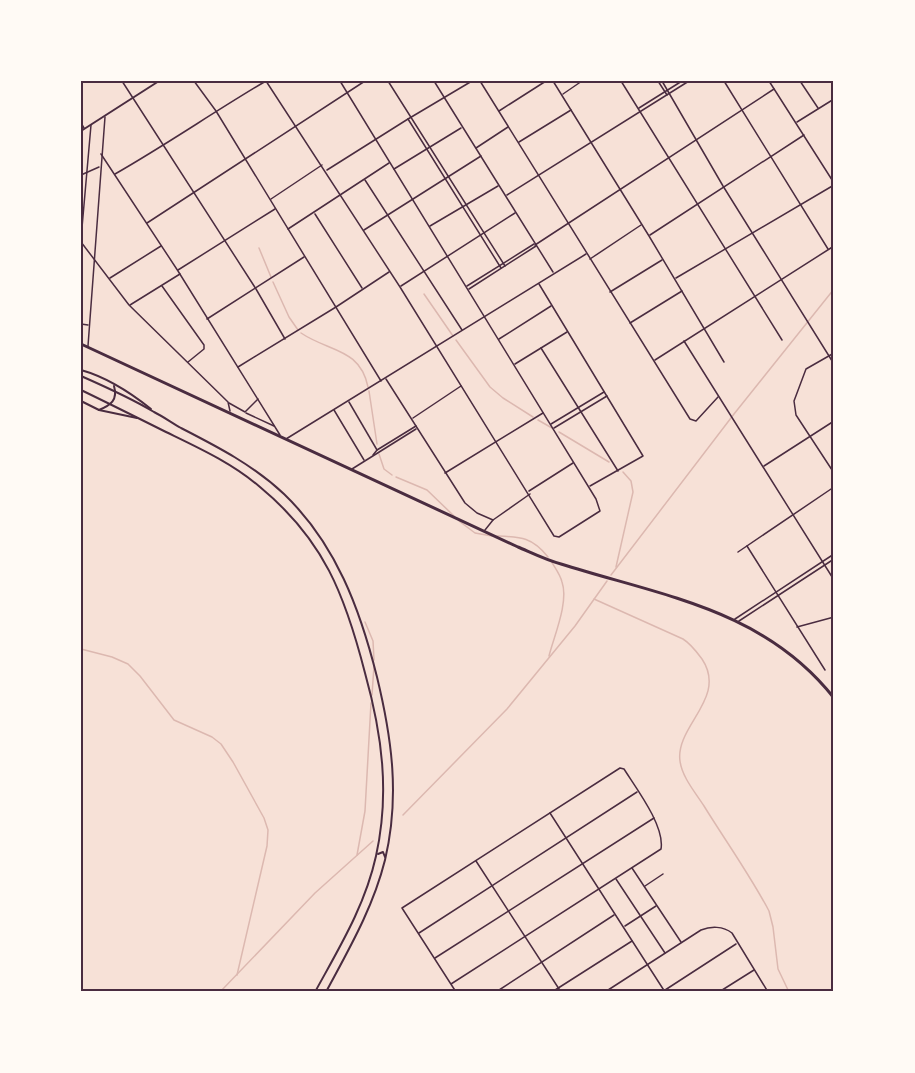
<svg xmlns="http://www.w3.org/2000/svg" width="915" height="1073" viewBox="0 0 915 1073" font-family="'Asap Condensed',sans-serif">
  <rect width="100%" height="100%" fill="#f7e1d7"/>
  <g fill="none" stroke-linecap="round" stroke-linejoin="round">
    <g stroke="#dcb8b0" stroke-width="1.5">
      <path d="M259,248l12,29"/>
      <path d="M273,282l16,35 9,13"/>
      <path d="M424,294l29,42"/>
      <path d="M301,333c28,19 59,15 67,54"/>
      <path d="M456,340l34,47 13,11 30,19"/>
      <path d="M369,391l8,53"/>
      <path d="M538,420l14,8"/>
      <path d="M559,432l50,30"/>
      <path d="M379,454l5,15 8,6"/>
      <path d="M396,477l31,13 27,26"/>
      <path d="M459,521l16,12 17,3"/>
      <path d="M497,536c24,1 35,1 51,21"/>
      <path d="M616,567l17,-75 -2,-11 -8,-9"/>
      <path d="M611,575l123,-161 100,-125"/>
      <path d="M594,599l89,40c8,5 13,12 19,20 26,39 -27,67 -22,102 2,16 15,31 24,45 21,34 46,69 65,105l4,16 5,42 11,23"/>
      <path d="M365,622l8,19 1,19"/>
      <path d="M81,649l31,8 16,7 12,12 34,44 38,17 9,7 12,18 31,56 4,12 -1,16 -30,129"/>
      <path d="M549,656c5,-20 20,-54 13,-74 -2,-8 -7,-14 -11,-21"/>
      <path d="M372,695l2,-29"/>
      <path d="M403,815l104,-106 68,-83 32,-45"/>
      <path d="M357,855l8,-44 6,-108"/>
      <path d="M220,992l95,-99 58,-52"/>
    </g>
    <g stroke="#4a2c40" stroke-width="1.5">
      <path d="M122,81l134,208 29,50"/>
      <path d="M194,81l22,30 165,270"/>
      <path d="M388,81l117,185"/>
      <path d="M434,81l119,191"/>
      <path d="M480,81l210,338 6,2 22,-24"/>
      <path d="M553,81l96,155 75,126"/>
      <path d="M621,81l161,259"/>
      <path d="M658,81l9,14"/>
      <path d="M662,81l61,105 111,178"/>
      <path d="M724,81l104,168"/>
      <path d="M769,81l65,102"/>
      <path d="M800,81l18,27"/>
      <path d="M563,94l19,-13"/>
      <path d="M639,108l43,-27"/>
      <path d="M499,111l47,-30"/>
      <path d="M408,119l93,149"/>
      <path d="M797,122l37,-23"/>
      <path d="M81,123l3,5"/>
      <path d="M519,142l52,-32"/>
      <path d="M476,148l32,-21"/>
      <path d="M101,154l77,117 102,164"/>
      <path d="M394,169l67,-41"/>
      <path d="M327,170l81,-51 64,-38"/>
      <path d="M115,174c51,-29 100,-63 151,-93l134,206 154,249 5,1 41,-26 -4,-12 -256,-418"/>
      <path d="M81,175l18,-8"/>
      <path d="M365,180l97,150"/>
      <path d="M507,195l182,-114"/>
      <path d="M271,199l51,-34"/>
      <path d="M315,214l47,74"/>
      <path d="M147,223l218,-142"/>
      <path d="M430,226l68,-40"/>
      <path d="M288,229l101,-66"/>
      <path d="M364,230l117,-74"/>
      <path d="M650,235l154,-100"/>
      <path d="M81,239l10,-114"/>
      <path d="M81,242l48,63 99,97 2,9"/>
      <path d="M535,245l239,-156"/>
      <path d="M590,259l51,-34"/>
      <path d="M178,270l97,-61"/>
      <path d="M110,278l51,-32"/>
      <path d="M676,278l158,-93"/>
      <path d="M539,284l104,172 -53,30"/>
      <path d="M162,286l42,59v4l-16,13"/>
      <path d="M401,286l114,-73"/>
      <path d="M467,286l67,-42"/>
      <path d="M469,289l67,-43"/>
      <path d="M610,292l52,-32"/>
      <path d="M130,305l50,-31"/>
      <path d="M207,319l97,-62"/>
      <path d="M630,323l52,-32"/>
      <path d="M81,324l7,1"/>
      <path d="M499,339l52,-33"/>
      <path d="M684,341l150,239"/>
      <path d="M88,346l17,-229"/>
      <path d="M541,348l77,123"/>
      <path d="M834,353l-28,16 -12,32 2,14 38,58"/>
      <path d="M655,360l179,-114"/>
      <path d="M515,364l52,-32"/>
      <path d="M238,367l98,-60 53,-35"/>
      <path d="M386,379l79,124 12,10 16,7"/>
      <path d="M349,402l28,48"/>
      <path d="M229,403l16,9 13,-13"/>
      <path d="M334,410l30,50"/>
      <path d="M246,413l28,13"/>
      <path d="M413,418l48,-32"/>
      <path d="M551,424l53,-32"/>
      <path d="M554,428l53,-32"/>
      <path d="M286,439l300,-185"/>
      <path d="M373,455l4,-5 39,-24"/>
      <path d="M764,466l70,-45"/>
      <path d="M352,469l64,-40"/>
      <path d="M445,473l98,-60"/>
      <path d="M529,491l44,-28"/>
      <path d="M485,530l8,-10 37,-26"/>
      <path d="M747,546l78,124"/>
      <path d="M738,552l96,-65"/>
      <path d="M735,619l99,-65"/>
      <path d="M739,621l95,-62"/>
      <path d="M797,627l37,-10"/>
      <path d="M550,813l115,179"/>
      <path d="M476,861l85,131"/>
      <path d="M632,868l49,74"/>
      <path d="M616,879l49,74"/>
      <path d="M645,886l18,-12"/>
      <path d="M625,926l31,-20"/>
      <path d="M419,933l218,-141"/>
      <path d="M435,958l219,-140"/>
      <path d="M451,984l210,-135c4,-23 -25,-61 -37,-80l-4,-1 -218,140 54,84"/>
      <path d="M496,992l118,-77"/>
      <path d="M552,992l80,-51"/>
      <path d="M605,992l96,-62c10,-4 22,-4 31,3l36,59"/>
      <path d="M662,992l74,-48"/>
      <path d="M719,992l35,-22"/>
    </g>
    <g stroke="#4a2c40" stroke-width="2">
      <path d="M81,131l78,-50"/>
      <path d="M81,370c25,7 50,23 70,39"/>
      <path d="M81,376c25,11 50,22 73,36 10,5 18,11 27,16 37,19 72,37 103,66 52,50 76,115 93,183 15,62 23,120 8,183 -12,48 -36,89 -59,132"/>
      <path d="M81,390c29,14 57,28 85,42 33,16 66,31 94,55 64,53 85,108 105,186 17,61 25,120 11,183 -11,50 -37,92 -61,136"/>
      <path d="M81,401l18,9 38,8"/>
      <path d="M99,410c12,-5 19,-10 15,-24"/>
      <path d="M378,854l5,-2 2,5"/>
    </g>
    <path stroke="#4a2c40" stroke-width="3" d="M81,344l437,203c14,6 28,13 43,17 101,32 203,45 273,134"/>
  </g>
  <rect width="915" height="1073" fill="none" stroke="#fffaf5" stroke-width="165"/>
  <rect x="82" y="82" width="750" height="908" fill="none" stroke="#4a2c40" stroke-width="2"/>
</svg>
